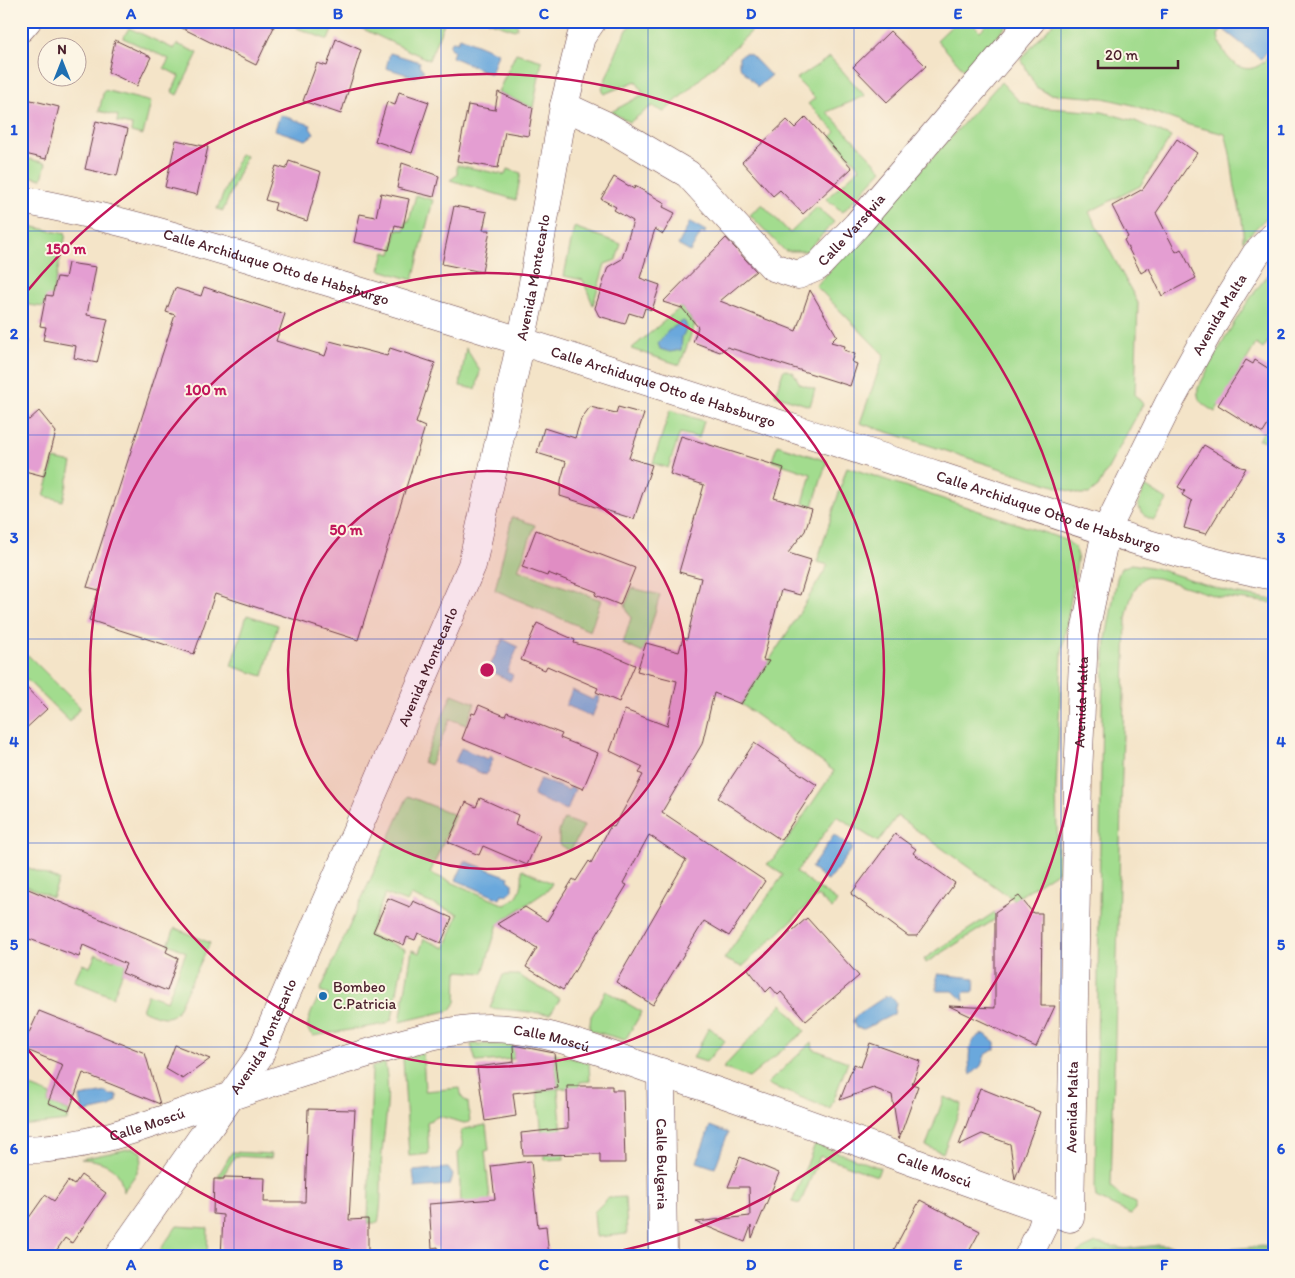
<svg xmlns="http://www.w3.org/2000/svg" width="1295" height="1278" viewBox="0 0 1295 1278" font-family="Itim,sans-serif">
  <rect width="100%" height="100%" fill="#fcf5e5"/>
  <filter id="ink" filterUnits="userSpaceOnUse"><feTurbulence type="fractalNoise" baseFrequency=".02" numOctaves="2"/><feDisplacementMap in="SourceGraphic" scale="10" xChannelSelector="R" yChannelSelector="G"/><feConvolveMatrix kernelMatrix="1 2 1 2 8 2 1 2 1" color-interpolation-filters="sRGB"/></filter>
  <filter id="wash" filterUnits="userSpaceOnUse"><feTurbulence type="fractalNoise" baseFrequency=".0096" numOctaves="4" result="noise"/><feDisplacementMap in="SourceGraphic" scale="20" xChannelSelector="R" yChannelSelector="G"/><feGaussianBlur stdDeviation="1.12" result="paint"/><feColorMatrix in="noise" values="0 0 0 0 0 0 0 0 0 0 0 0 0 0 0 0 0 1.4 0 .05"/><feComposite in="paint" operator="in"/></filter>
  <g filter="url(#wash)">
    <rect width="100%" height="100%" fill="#f4e4c8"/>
    <g fill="#a2dc8e" stroke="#767e5c">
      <path d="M300,21h36l-8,19 -31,-12z"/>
      <path d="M346,21h60l5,3 34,-3 -16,39z"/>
      <path d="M488,21h24l6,5 -3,4z"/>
      <path d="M632,21h110l10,10 -88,81 -12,-6 -22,16 -19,-10 33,-18 -8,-13 -32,13 -2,-6 20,-49z"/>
      <path d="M957,21h13l10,10 10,-10h21l-45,51 -29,-32z"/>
      <path d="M1055,21h172l-9,14c2,17 20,42 40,31 6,-3 11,-12 16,-17v161l-31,31c1,-21 -4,-33 -8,-53 -3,-19 -4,-36 -10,-54l-36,-9 -56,-20 -30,-7 -54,-4 -13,-7 -15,-28z"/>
      <path d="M129,28l45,21 3,-5 21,9 -21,42 -5,-3 7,-16 -15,-8 5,-9 -46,-21z"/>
      <path d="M516,53l26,8 -9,47 -35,-16z"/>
      <path d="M830,57l35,39 -38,16 55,58 -39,42 -17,-13 34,-31 -29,-31 5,-5 -28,-28 7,-6 -19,-19z"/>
      <path d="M1001,82l18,19 15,6 68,5 33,9 36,16 -31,49 -51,26 49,91 -3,92 8,9 -45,83 -9,7h-10l-219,-71 24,-68 -68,-69z"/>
      <path d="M104,90l47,12 -8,33 -12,-3 1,-7 -15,-3 1,-6 -19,-5z"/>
      <path d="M240,154l6,2 -23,55 -6,-2z"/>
      <path d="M21,157l25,6 -4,16 -21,-5z"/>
      <path d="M457,165l48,10 2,-6 14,4 -5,27 -66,-20 7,-5z"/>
      <path d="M416,195l17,5 -20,80 -33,-10 5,-18 6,2 6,-25 7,1 2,-9h3z"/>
      <path d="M762,204l28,29 27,-26 17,15 -27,29h-22l-35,-36z"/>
      <path d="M29,226l37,8 -14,62 -8,11 -23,-3v-47z"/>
      <path d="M574,227l47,17 -5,16 -11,4 -12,41 -10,-25 -19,-4z"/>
      <path d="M1274,268v65l-11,16 -7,-5 -41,68c-11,-7 -19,-10 -17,-24 23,-43 44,-84 76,-120z"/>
      <path d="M681,307l14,17 -15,41 -49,-16z"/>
      <path d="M466,348l14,23 -4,18 -16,-3z"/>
      <path d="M784,369l9,3 7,12 15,5 -5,17 -35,-11z"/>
      <path d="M670,410l34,11 -5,17 -19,-5 -12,35 -15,-5z"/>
      <path d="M1274,415v26l-16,-1z"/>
      <path d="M777,445l50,16 -14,45 -10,-3 8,-29 -39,-13z"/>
      <path d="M54,459l18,4 -9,38 -19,-5z"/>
      <path d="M847,467l219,73 9,8 3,8 -16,96 -6,137 2,82 -44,29 -117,-84 -19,26 -41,-26 -41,56 41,29 -5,8 -14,-13 -76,71 -18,-8 59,-84 -16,-11 10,-9 57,-84 -93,-67 50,-77 37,-62 -11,-3z"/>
      <path d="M1145,486l22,14 -13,20c-9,-3 -13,-6 -16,-15z"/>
      <path d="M512,517l23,8 -17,45 83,30 -11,31 -95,-41z"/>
      <path d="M1132,564l23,4 77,25 42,7v3l-55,-6 -61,-19 -13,-1c-13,11 -16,26 -19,42l-15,568 11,10 14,6v6l-5,5 -35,-16 -1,-9 7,-485 4,-65 11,-61 4,-10z"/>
      <path d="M632,588l28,7 -17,58 -20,-9 8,-26 -6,-12z"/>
      <path d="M247,615l31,10 -15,51 -32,-10z"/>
      <path d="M28,655l52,52 -10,15 -47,-46 -2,1v-16z"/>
      <path d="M452,694l23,9 -9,22 -16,-6 -20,46 -7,-3z"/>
      <path d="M408,796l47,19 -25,58 75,32c16,-8 18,-18 17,-36l30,14 -4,7 -50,34 -15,49 -26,-2 -1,31 -5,8 -51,12 12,-72 7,3 5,-14 21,9 13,-34 -47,-19 -4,7 -22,-8 -16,41 36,14 -13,70 -6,5 -73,12c-12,-9 0,-26 5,-38l8,2 3,-6 -9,-3 1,-2z"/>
      <path d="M564,819l20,7 -14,25 -11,-7v-13z"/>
      <path d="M24,866l35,14 -7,17 -31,-13z"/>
      <path d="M995,912l4,5 -73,46 -2,-4z"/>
      <path d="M175,928l35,15 -33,68c-8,12 -24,3 -35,-1l6,-16 19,7 19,-49 -18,-8z"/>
      <path d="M119,949l11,4 -17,44 -39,-16 8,-17 8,3 6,-13 18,6z"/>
      <path d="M503,975h15l42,24 -10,15 -60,-6z"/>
      <path d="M606,991l36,21 -17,28 -36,-10 2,-14z"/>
      <path d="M782,1004l23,27 -56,47 -26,-10z"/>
      <path d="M709,1027l16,14 -19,21 -13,-4z"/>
      <path d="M812,1042l1,7 35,13 -18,47 -63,-25z"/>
      <path d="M471,1044h42l1,15 -38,3z"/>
      <path d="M423,1053l2,38 35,-3 2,10 6,4 2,20 -6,1 -25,-7 -12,6 2,32 -20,2 -6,-97z"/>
      <path d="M554,1053l35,10 1,18 -10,1 -1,5 -21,2 6,70 -19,1 -8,-69 21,-3z"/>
      <path d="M385,1063c6,30 0,60 -3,90 -2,23 1,46 -4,70h-10l4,-156z"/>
      <path d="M21,1083l30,12 -3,8 21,8 -2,10 -46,5z"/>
      <path d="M944,1097l18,7 -19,49 -17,-7z"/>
      <path d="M486,1125l3,25 -4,1 8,77 -32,-26 -3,-49 5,-7 -3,-13 4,-4z"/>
      <path d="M815,1144l65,24 -3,8 -57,-20 -20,48 -8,-2z"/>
      <path d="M133,1148l8,4c2,17 -9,27 -18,40 -1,-25 -20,-32 -42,-33z"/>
      <path d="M232,1152l40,2 -1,4 -36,-2 -13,21 -4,-1z"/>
      <path d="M625,1197l2,37 -31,3 -2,-25 14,-14z"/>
      <path d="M177,1226l31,2 -1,29h-52z"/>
      <path d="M1096,1243l72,14h-97l12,-8z"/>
    </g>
    <path fill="#81bc79" stroke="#666e52" d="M1158,1245l60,5 56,-5v12h-186l9,-5z"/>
    <g fill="#6aa8dc" stroke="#5a6484">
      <path d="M818,21h23l-14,11z"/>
      <path d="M1231,21h30l13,11v11l-13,16 -37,-29z"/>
      <path d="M460,37l38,16 -7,21 -39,-17 2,-6 -4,-3v-5l3,-2 5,1z"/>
      <path d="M390,53l30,9 -1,3 5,6 -9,6 -29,-9z"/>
      <path d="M745,53l6,2 20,21 -13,11 -19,-21v-9z"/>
      <path d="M280,115l31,10 -1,3 4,6 -8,6 -31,-10z"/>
      <path d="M690,222l16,9 -2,3 -3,-1 -11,19 -12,-7z"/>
      <path d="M683,321l2,1 2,6 -5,9 -1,13 -11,2 -10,-3 -2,-6 10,-12z"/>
      <path d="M21,340l9,1 -9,36z"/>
      <path d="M503,639l15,8 -11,25 6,3 -3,6 -22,-11z"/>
      <path d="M572,690l21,10 3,-4 4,1 -8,20 -26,-12z"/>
      <path d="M461,748l26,11 4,-3 2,3 -7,16 -31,-13z"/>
      <path d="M540,779l28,11 3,-3 4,2 -7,20 -2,1 -33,-14z"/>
      <path d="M834,835l19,13 -25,33 -17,-13z"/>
      <path d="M465,861l44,16 -1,3 4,3v8l-6,4 -4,-1 -2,5 -44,-19z"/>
      <path d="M937,974l38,4 -1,14h-9l-2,2 1,7 -11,-10h-16z"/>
      <path d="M886,996l5,1 5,5 -2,12 -30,15 -8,-1 -3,-7 3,-5z"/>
      <path d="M985,1034l10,8v7l-10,6 -4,11 -10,9c-3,-12 -5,-39 14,-41z"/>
      <path d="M106,1092l4,3h7v6l-7,6 -27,6 -3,-16z"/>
      <path d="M710,1126l18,7 -13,35 -18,-6z"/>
      <path d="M448,1168l5,7 -3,10 -35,3 -2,-17z"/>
    </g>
    <g id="blocks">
      <g fill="#e49ed2">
        <path d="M168,21h107l-3,6h2l-18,38z"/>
        <path d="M890,31l36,35 -39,36 -34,-35z"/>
        <path d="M336,39l25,11 -20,64 -38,-13 14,-38 10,3z"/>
        <path d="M115,40l36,17 -14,29 -29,-14z"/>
        <path d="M399,92l30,10 -17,51 -37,-12 12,-39 8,3z"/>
        <path d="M498,92l35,16 -5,28 -23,-4 -7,36 -41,-7 11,-56 27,5z"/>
        <path d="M27,99l32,8 -13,52 -25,-6v-47l5,1z"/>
        <path d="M806,117l46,51 -49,46 -23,-24 -7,6 -31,-34 45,-42 8,8z"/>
        <path d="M96,121l32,8 -11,47 -32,-7z"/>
        <path d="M1177,139l20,14 -41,60 20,39 5,-3 15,29 -34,18 -13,-28 -8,5 -17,-33 4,-3 -16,-31 31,-17z"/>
        <path d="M176,140l32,7 -11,48 -32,-8z"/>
        <path d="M289,161l32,11 -14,49 -33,-11 2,-7 -11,-3 11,-34 10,3z"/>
        <path d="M402,163l37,13 -5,21 -37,-9z"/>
        <path d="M614,177l20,12 1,-3 30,17 -2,4 12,6 -12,21 -8,-5 -15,49 20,7 -8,25 -7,-2 -3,9 -13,-4 -4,11 -26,-8 -4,-8 13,-41 14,-8 11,-38 -19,-11 2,-3 -15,-8z"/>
        <path d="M381,193l28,6 -6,28 -8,-2 -6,25 -35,-8 6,-28 16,3z"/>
        <path d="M454,206l33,6 -4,18h7l-8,42 -40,-8z"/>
        <path d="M726,238l30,33 -36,30 76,30 14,-41 27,46 -6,6 14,4 -1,4 11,4 -3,8 5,2 -7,22 -123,-39 -7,5 -27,-10 5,-15 -16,-19 -19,-6z"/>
        <path d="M68,263l28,4 -9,48 21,4 -11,44 -23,-5 2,-12 -33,-6 3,-13 -6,-1 6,-31 6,1 5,-19 8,1z"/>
        <path d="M204,287l81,27 -9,27 49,15 5,-15 57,15 3,-8 45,15 -19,60 9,4 -67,213 -143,-46 -21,60 -105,-34 10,-30 -12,-3 88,-272 -9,-3 9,-24 26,8z"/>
        <path d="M1246,360l7,4 2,-4 19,12v43l-11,18 -45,-28z"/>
        <path d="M590,407l26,6 2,-6 26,7 -15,44 23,7 -18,54 -74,-23 1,-16 5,-18 -29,-9 7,-25 31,10 6,-19z"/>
        <path d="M39,411l17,21 -12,44 -23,-6v-52l8,2z"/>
        <path d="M681,436l103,32 -10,30 38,11 -7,22 -17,22 23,7 -11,35 -19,-5 -18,70 6,1 -28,43 -27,-11 -12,51 -40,68 103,69 -36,55 -25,-15 -51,84 -37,-23 70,-122 -37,-25 -26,48 4,2 -64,105 -37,-23 11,-19 -40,-24 28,-17 22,14 26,-42 3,2 13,-20 2,2 20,-38 3,2 29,-52 -4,-2 4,-6 -33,-16 15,-41 42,16 10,-45 -40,-10 9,-28 33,9 4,-14 4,1 14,-61 -22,-6 25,-87 -34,-11z"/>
        <path d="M1204,445l37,22 5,1 -40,66 -22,-6 8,-27 -10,-6 3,-4 -7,-4z"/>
        <path d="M536,530l99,38 -15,37 -25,-10 2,-3 -49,-19 -1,3 -25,-9z"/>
        <path d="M537,623l38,17 -1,3 26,7 35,15 -16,37 -23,-10 2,-4 -51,-22 -2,4 -24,-10z"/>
        <path d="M21,682l26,27 -26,24z"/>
        <path d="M479,705l26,11 2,-4 55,22 -2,4 38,15 -15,36 -121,-50 10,-26 3,1z"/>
        <path d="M754,743l63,42 -36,55 -63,-42z"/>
        <path d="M480,798l38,17 -3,9 25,11 -13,30 -44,-19 -4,9 -31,-13 18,-40 10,5z"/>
        <path d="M895,834l21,15 -3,4 42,30 -38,53h-9l-57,-42z"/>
        <path d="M21,886l147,61 -2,5 12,6 -11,33 -45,-18 4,-9 -43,-19 -4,12 -58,-21z"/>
        <path d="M1019,896l14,17h9l-1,93h14l-19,41 -87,-41 46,2v-96z"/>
        <path d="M388,898l22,9 3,-6 39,17 -11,25 -23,-10 -3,7 -8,-3 -3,8 -31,-13z"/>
        <path d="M807,918l52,58 -53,45 -25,-29 -3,3 -7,-8 -5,5 -18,-23z"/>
        <path d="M39,1011l106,42 15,51 -77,-31 -14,38 -21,-8 15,-38 -41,-17z"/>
        <path d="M870,1043l50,18 -8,23 6,2 -19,53 -7,-44 -19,-7 -33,12 14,-36 7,3z"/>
        <path d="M175,1045l35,14 -27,20 -17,-10z"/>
        <path d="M513,1045l41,8 4,35 -45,5 3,23 -31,5 -8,-54 37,-5z"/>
        <path d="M567,1086h45v4h11l2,73h-25v-9l-77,1 -2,-22 47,-5z"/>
        <path d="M980,1088l60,24 -25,67 -5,-35 -28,-10 -23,11z"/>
        <path d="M308,1109l47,1 -6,110 19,-1v38h-147l2,-42 -10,-1 1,-35h10v-2l41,1 -1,24h41z"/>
        <path d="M740,1157l39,16 -27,65 -1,-12 -6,16 -49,-20 54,-6 -1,-29h-21z"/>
        <path d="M531,1161l7,66 8,-1 3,31h-111v-10l-6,1 -3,-44 66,-5 -4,-33z"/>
        <path d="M81,1175l25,18 -34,50 -7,-5 -13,19h-31v-28l24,-34 9,6 14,-20 6,4z"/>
        <path d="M920,1200l60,31 -14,26h-76z"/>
      </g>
    </g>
  </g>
  <g filter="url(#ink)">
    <use href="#blocks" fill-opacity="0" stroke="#643d43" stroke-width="1"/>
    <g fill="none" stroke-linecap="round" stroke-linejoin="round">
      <g stroke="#643d43" stroke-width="29">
        <g id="street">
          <path d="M21,28l6,-7"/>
          <path id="s1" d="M564,106l41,19 83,49 85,93 25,8 19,-8 40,-42 174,-204"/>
          <path id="s2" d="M21,200c106,19 208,53 311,83 204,61 406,128 608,193 110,36 220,77 334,100"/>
          <path id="s3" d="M661,1072l2,185"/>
          <path id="s4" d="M21,1150c66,-1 126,-25 187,-46 54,-19 108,-36 163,-52 30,-8 60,-18 91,-22 68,-10 134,21 197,42 138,45 274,99 411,146l8,-442 6,-140 22,-105 63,-128 46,-83 41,-66 18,-18"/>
          <path id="s5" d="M118,1257l141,-201 213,-491 58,-265 34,-194 17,-69 11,-16"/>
          <path d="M1028,1257l14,-29 5,-18"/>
        </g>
      </g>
      <use href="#street" stroke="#fff" stroke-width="28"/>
    </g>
  </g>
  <path fill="none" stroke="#1d4ed8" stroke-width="1" stroke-opacity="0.55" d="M234,21v1236M441,21v1236M648,21v1236M854,21v1236M1061,21v1236M21,231h1253M21,435h1253M21,639h1253M21,843h1253M21,1047h1253"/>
  <circle cx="487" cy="670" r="199" fill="#c2185b" fill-opacity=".12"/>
  <g fill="none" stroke="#c2185b" stroke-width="2.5">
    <circle cx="487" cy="670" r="199"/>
    <circle cx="487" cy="670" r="397"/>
    <path d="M378 1256A596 596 0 0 1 24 1045M24 295A596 596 0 1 1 596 1256"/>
  </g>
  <circle fill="#1f6fb2" stroke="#fcf5e5" stroke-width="2" cx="323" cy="996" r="5"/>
  <g text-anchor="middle" stroke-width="4" stroke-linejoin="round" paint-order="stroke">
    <g font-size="15" fill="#4a1f2b" stroke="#fcf5e5">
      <text dy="5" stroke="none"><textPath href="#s1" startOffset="365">Calle Varsovia</textPath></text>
      <text dy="5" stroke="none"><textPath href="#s2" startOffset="264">Calle Archiduque Otto de Habsburgo</textPath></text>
      <text dy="5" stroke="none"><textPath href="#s5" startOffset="1075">Avenida Montecarlo</textPath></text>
      <text dy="5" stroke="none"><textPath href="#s4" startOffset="2032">Avenida Malta</textPath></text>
      <text dy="5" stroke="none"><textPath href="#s2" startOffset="669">Calle Archiduque Otto de Habsburgo</textPath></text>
      <text dy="5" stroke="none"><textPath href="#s2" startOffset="1074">Calle Archiduque Otto de Habsburgo</textPath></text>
      <text dy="5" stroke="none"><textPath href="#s5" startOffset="670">Avenida Montecarlo</textPath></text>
      <text dy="5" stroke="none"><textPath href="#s4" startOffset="1614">Avenida Malta</textPath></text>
      <text dy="5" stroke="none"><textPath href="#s5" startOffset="265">Avenida Montecarlo</textPath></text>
      <text dy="5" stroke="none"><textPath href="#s4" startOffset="549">Calle Moscú</textPath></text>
      <text dy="5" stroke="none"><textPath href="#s4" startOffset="1209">Avenida Malta</textPath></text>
      <text dy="5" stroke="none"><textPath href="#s4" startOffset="129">Calle Moscú</textPath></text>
      <text dy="5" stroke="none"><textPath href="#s3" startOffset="92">Calle Bulgaria</textPath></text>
      <text dy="5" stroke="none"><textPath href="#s4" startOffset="954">Calle Moscú</textPath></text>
    </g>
    <g font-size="15" fill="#4a1f2b" stroke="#fcf5e5" text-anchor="start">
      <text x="333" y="992">Bombeo<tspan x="333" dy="17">C.Patricia</tspan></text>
    </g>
  </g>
  <circle cx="487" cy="670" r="8" fill="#c2185b" stroke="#fcf5e5" stroke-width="2.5"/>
  <g font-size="15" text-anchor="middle" font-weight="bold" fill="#c2185b" stroke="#fcf5e5" stroke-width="4" stroke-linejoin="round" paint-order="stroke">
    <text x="66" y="254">150 m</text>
    <text x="206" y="395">100 m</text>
    <text x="346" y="535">50 m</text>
  </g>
  <rect width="1295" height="1278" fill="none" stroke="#fcf5e5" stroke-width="55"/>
  <g transform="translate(62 62)"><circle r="24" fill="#fcf5e5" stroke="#b59f9b"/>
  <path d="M0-4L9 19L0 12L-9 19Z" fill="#1f6fb2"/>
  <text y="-8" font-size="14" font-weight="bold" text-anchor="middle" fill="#4a1f2b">N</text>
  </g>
  <path d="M1098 60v8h80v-8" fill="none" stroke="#4a1f2b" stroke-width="2.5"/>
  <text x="1105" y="60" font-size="15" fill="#4a1f2b" stroke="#fcf5e5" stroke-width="4" paint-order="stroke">20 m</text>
  <rect x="28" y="28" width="1240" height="1222" fill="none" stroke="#1d4ed8" stroke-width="2"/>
  <g font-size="16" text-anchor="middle" font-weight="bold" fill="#1d4ed8">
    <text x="131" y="19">A</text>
    <text x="338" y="19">B</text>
    <text x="544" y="19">C</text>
    <text x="751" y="19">D</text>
    <text x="958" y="19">E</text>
    <text x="1164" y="19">F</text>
    <text x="14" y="135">1</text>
    <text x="1281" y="135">1</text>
    <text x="14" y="339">2</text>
    <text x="1281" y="339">2</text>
    <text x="14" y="543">3</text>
    <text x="1281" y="543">3</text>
    <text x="14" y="747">4</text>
    <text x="1281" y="747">4</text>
    <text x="14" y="950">5</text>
    <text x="1281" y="950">5</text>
    <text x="14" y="1154">6</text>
    <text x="1281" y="1154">6</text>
    <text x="131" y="1270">A</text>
    <text x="338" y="1270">B</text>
    <text x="544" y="1270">C</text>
    <text x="751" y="1270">D</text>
    <text x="958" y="1270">E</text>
    <text x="1164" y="1270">F</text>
  </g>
</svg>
